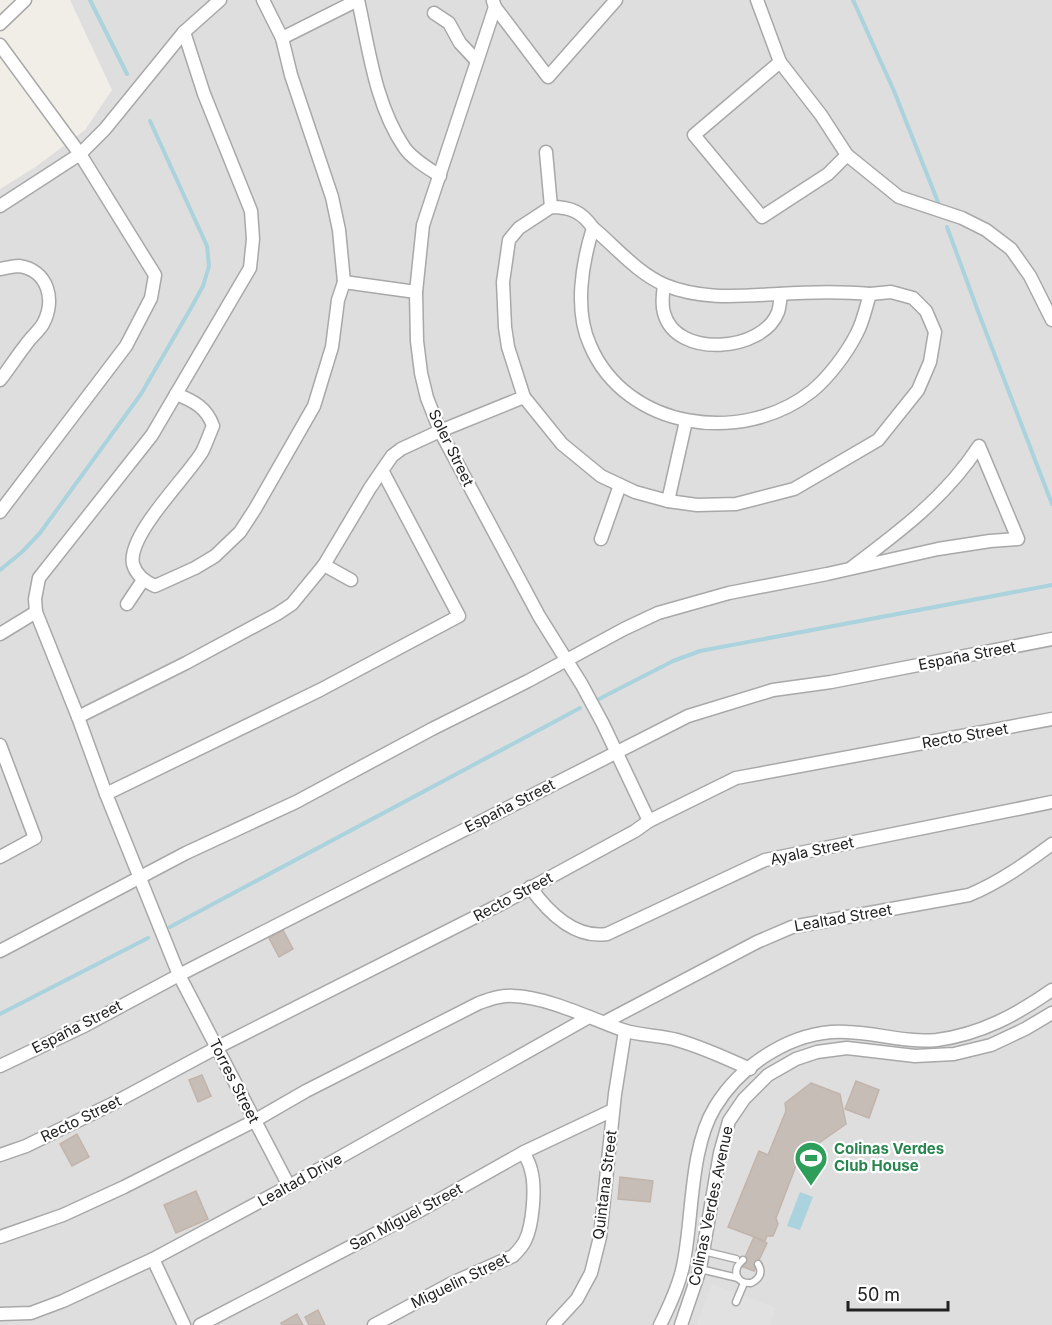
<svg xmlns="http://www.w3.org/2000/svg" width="1052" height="1325" viewBox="0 0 1052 1325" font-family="Inter,sans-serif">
  <rect width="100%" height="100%" fill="#f1eee8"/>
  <path fill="#dfdede" d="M70,0h982v1325h-1052v-1136l34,-21 51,-38 27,-40z"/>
  <path fill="#e1e1e1" d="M712,1284l64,24 -6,17h-73z"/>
  <path fill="#aad3dd" d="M800,1192l13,5 -13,33 -13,-4z"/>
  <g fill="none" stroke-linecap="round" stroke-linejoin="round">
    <g stroke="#aad3dd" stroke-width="4">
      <path d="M90,0l37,74"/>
      <path d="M853,0l41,91 44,111"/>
      <path d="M947,227l32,87 73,190"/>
      <path d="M0,570l22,-18 18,-19 101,-139 50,-86 12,-22 6,-20 -2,-20 -57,-125"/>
      <path d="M599,699l74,-38 27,-10 352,-66"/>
      <path d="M170,927l410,-219"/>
      <path d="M0,1014l148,-76"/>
    </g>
  </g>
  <g fill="#c6bdb7" stroke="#c2b4aa" stroke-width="1.5">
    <path d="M283,930l10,19 -14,8 -10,-19z"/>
    <path d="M202,1075l9,21 -13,6 -9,-22z"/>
    <path d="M856,1081l23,9 -10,28 -24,-9z"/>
    <path d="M811,1083l29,11 6,30 -27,19 -3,-1 -6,17 -9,-3 -3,8 -1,-1 -21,55 2,6 -5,12h-6l-2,5 -37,-14 31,-76 9,4 18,-44 -1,-8z"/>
    <path d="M77,1134l12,23 -17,9 -12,-22z"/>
    <path d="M620,1177l33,4 -3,21 -32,-3z"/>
    <path d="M196,1191l12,28 -32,14 -12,-28z"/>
    <path d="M754,1237l13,6 -13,28 -13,-5z"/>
    <path d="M318,1310l7,15h-16l-4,-8z"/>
    <path d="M297,1314l6,11h-21l-1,-2z"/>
  </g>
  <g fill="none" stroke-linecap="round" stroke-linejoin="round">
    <g stroke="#a8a8a8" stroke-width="9">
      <g id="service">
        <path d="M703,1251l33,8"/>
        <path d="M743,1260c-12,10 -7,24 8,23 9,-4 12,-11 7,-19"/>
        <path d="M700,1269l38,9"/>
        <path d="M736,1302l8,-19"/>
      </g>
    </g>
    <g stroke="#a8a8a8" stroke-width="15">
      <g id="minor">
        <path d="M358,0c11,49 17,104 46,147 8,12 24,21 36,29"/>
        <path d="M757,0l23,62 41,53 26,40 52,42 63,21 24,12 25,19 19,27 22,44"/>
        <path d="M493,1l2,6 53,70 68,-77"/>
        <path d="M495,7l-72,218 -7,67 1,49 4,32 6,25 13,33 99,185 43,69 21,39 46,97"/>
        <path d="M434,13l15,10 11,20 16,17"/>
        <path d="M0,24l25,-24"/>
        <path d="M184,32l20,62 47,117 2,28 -3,29 -98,167 -113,143 -4,21 1,13 42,105 28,77 73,181 110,211"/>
        <path d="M282,38l76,-38"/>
        <path d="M0,45l80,109 75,121 -4,23 -25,48 -126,166"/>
        <path d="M780,62l-86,73 68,82 66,-43 19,-19"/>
        <path d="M546,152l5,55"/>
        <path d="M0,206l80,-52 25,-25 79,-97 36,-32"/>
        <path d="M551,207c20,0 31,5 42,21 -11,35 -19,82 -3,117 36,85 153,101 222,46 17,-14 35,-38 45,-58 6,-11 9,-26 13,-39l21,-2 22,6 13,13 9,21 -5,30 -12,28 -40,50 -84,49 -58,15 -39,1 -29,-4 -33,-9 -34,-16 -39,-32 -38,-47 -16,-50 -3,-20 -2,-45 6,-42 10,-12z"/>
        <path d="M593,228c23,19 44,45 72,57 36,15 75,11 113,9 31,-2 61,-3 92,0"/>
        <path d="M0,269c6,-1 13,-3 19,-3 29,4 37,34 24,58 -5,8 -13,14 -18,22 -9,11 -16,23 -25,34"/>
        <path d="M344,282l72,10"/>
        <path d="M664,285c-1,9 -3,18 0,28 12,46 99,39 114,-1 2,-6 2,-12 3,-18"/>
        <path d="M176,394c18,7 31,14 37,32 -4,9 -7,18 -11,26 -15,25 -75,83 -69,112 3,11 13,18 22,22l40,-18 20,-12 25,-24 15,-23 59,-103 18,-59 6,-47 6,-18 -5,-52 -7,-33 -41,-122 -9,-37 -19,-38"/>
        <path d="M668,501l18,-80"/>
        <path d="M601,539l19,-54"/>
        <path d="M324,565l27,15"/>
        <path d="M127,604l16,-24"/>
        <path d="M0,634l36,-22"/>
        <path d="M78,717l108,-54 91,-49 15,-10 32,-39 46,-77 22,-32 9,-7 39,-18 84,-34"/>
        <path d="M0,745l35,93 -35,19"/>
        <path d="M106,794l214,-104 139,-74 -76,-144"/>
        <path d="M530,887c18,25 44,52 77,47l158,-74 287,-58"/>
        <path d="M0,951l186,-98 110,-51 136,-73 96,-48 96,-52 34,-16 71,-20 98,-19 111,-25 52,-8 28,-2 -39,-93c-33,51 -80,86 -128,122"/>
        <path d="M605,1022l152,-80 35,-15 177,-32c31,-13 56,-31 83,-51"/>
        <path d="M0,1066l86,-41 93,-50 509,-259 85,-26 58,-8 221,-43"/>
        <path d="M0,1155l26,-9 86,-42 104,-56 285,-144 134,-73 14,-10 87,-43 316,-59"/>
        <path d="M0,1237l63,-22 61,-28 130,-66 52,-30 173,-88c11,-4 22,-8 35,-7 33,1 78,23 109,34 17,6 37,5 54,10 25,7 49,18 73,29"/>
        <path d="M153,1259l31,66"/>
        <path d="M0,1314l31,-1 32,-12 90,-42 136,-73 300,-169"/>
        <path d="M200,1325l221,-115 103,-58 89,-42"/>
        <path d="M374,1325l78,-42 61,-27c4,-4 9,-9 12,-15 8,-16 11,-54 6,-71 -1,-6 -5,-12 -7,-18"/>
        <path d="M553,1325l24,-26 14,-26 9,-36 15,-143 10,-63"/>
        <path d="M660,1325c9,-18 21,-45 24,-64 9,-47 6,-113 31,-154 27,-44 80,-78 132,-75 31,1 59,11 90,8 44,-6 79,-25 115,-50"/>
        <path d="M681,1325l19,-56 20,-116 9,-32 15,-22 24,-24 28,-16 21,-7 30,-4 68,8 39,-2 37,-9 34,-16 27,-16"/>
      </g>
    </g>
    <use href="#service" stroke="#fff" stroke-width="6"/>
    <use href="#minor" stroke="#fff" stroke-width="12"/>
  </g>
  <defs>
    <g id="stadium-pin" transform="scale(1.725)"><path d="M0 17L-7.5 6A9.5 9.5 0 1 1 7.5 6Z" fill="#2e9e5b" stroke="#fff"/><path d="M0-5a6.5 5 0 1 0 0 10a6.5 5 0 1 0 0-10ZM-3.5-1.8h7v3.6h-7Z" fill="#fff"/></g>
  </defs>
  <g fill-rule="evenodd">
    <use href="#stadium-pin" x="811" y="1158"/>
  </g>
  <g text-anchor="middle" stroke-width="4.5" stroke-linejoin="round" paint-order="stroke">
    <g font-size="15" fill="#212121" stroke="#fff">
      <text transform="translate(451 448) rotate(64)" y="5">Soler Street</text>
      <text transform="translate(967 656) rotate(-11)" y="5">España Street</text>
      <text transform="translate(965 736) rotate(-10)" y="5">Recto Street</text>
      <text transform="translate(510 806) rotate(-27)" y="5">España Street</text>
      <text transform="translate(812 851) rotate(-12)" y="5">Ayala Street</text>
      <text transform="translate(513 897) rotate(-28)" y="5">Recto Street</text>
      <text transform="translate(843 918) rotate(-10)" y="5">Lealtad Street</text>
      <text transform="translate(77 1027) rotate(-27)" y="5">España Street</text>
      <text transform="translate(234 1081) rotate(63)" y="5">Torres Street</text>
      <text transform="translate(81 1119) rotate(-26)" y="5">Recto Street</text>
      <text transform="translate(300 1180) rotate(-29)" y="5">Lealtad Drive</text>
      <text transform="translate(605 1185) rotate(-83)" y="5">Quintana Street</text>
      <text transform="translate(711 1206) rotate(-78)" y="5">Colinas Verdes Avenue</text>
      <text transform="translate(406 1217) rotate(-28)" y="5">San Miguel Street</text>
      <text transform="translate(460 1281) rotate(-26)" y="5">Miguelin Street</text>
    </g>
    <g font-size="15" font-weight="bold" fill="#27864d" stroke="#fff" text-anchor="start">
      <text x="834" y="1154">Colinas Verdes<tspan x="834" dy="17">Club House</tspan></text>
    </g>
  </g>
  <path d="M848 1301v9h100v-9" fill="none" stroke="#212121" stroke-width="3"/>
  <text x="857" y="1301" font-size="18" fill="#212121" stroke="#ffffff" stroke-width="4.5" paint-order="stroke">50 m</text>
</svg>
